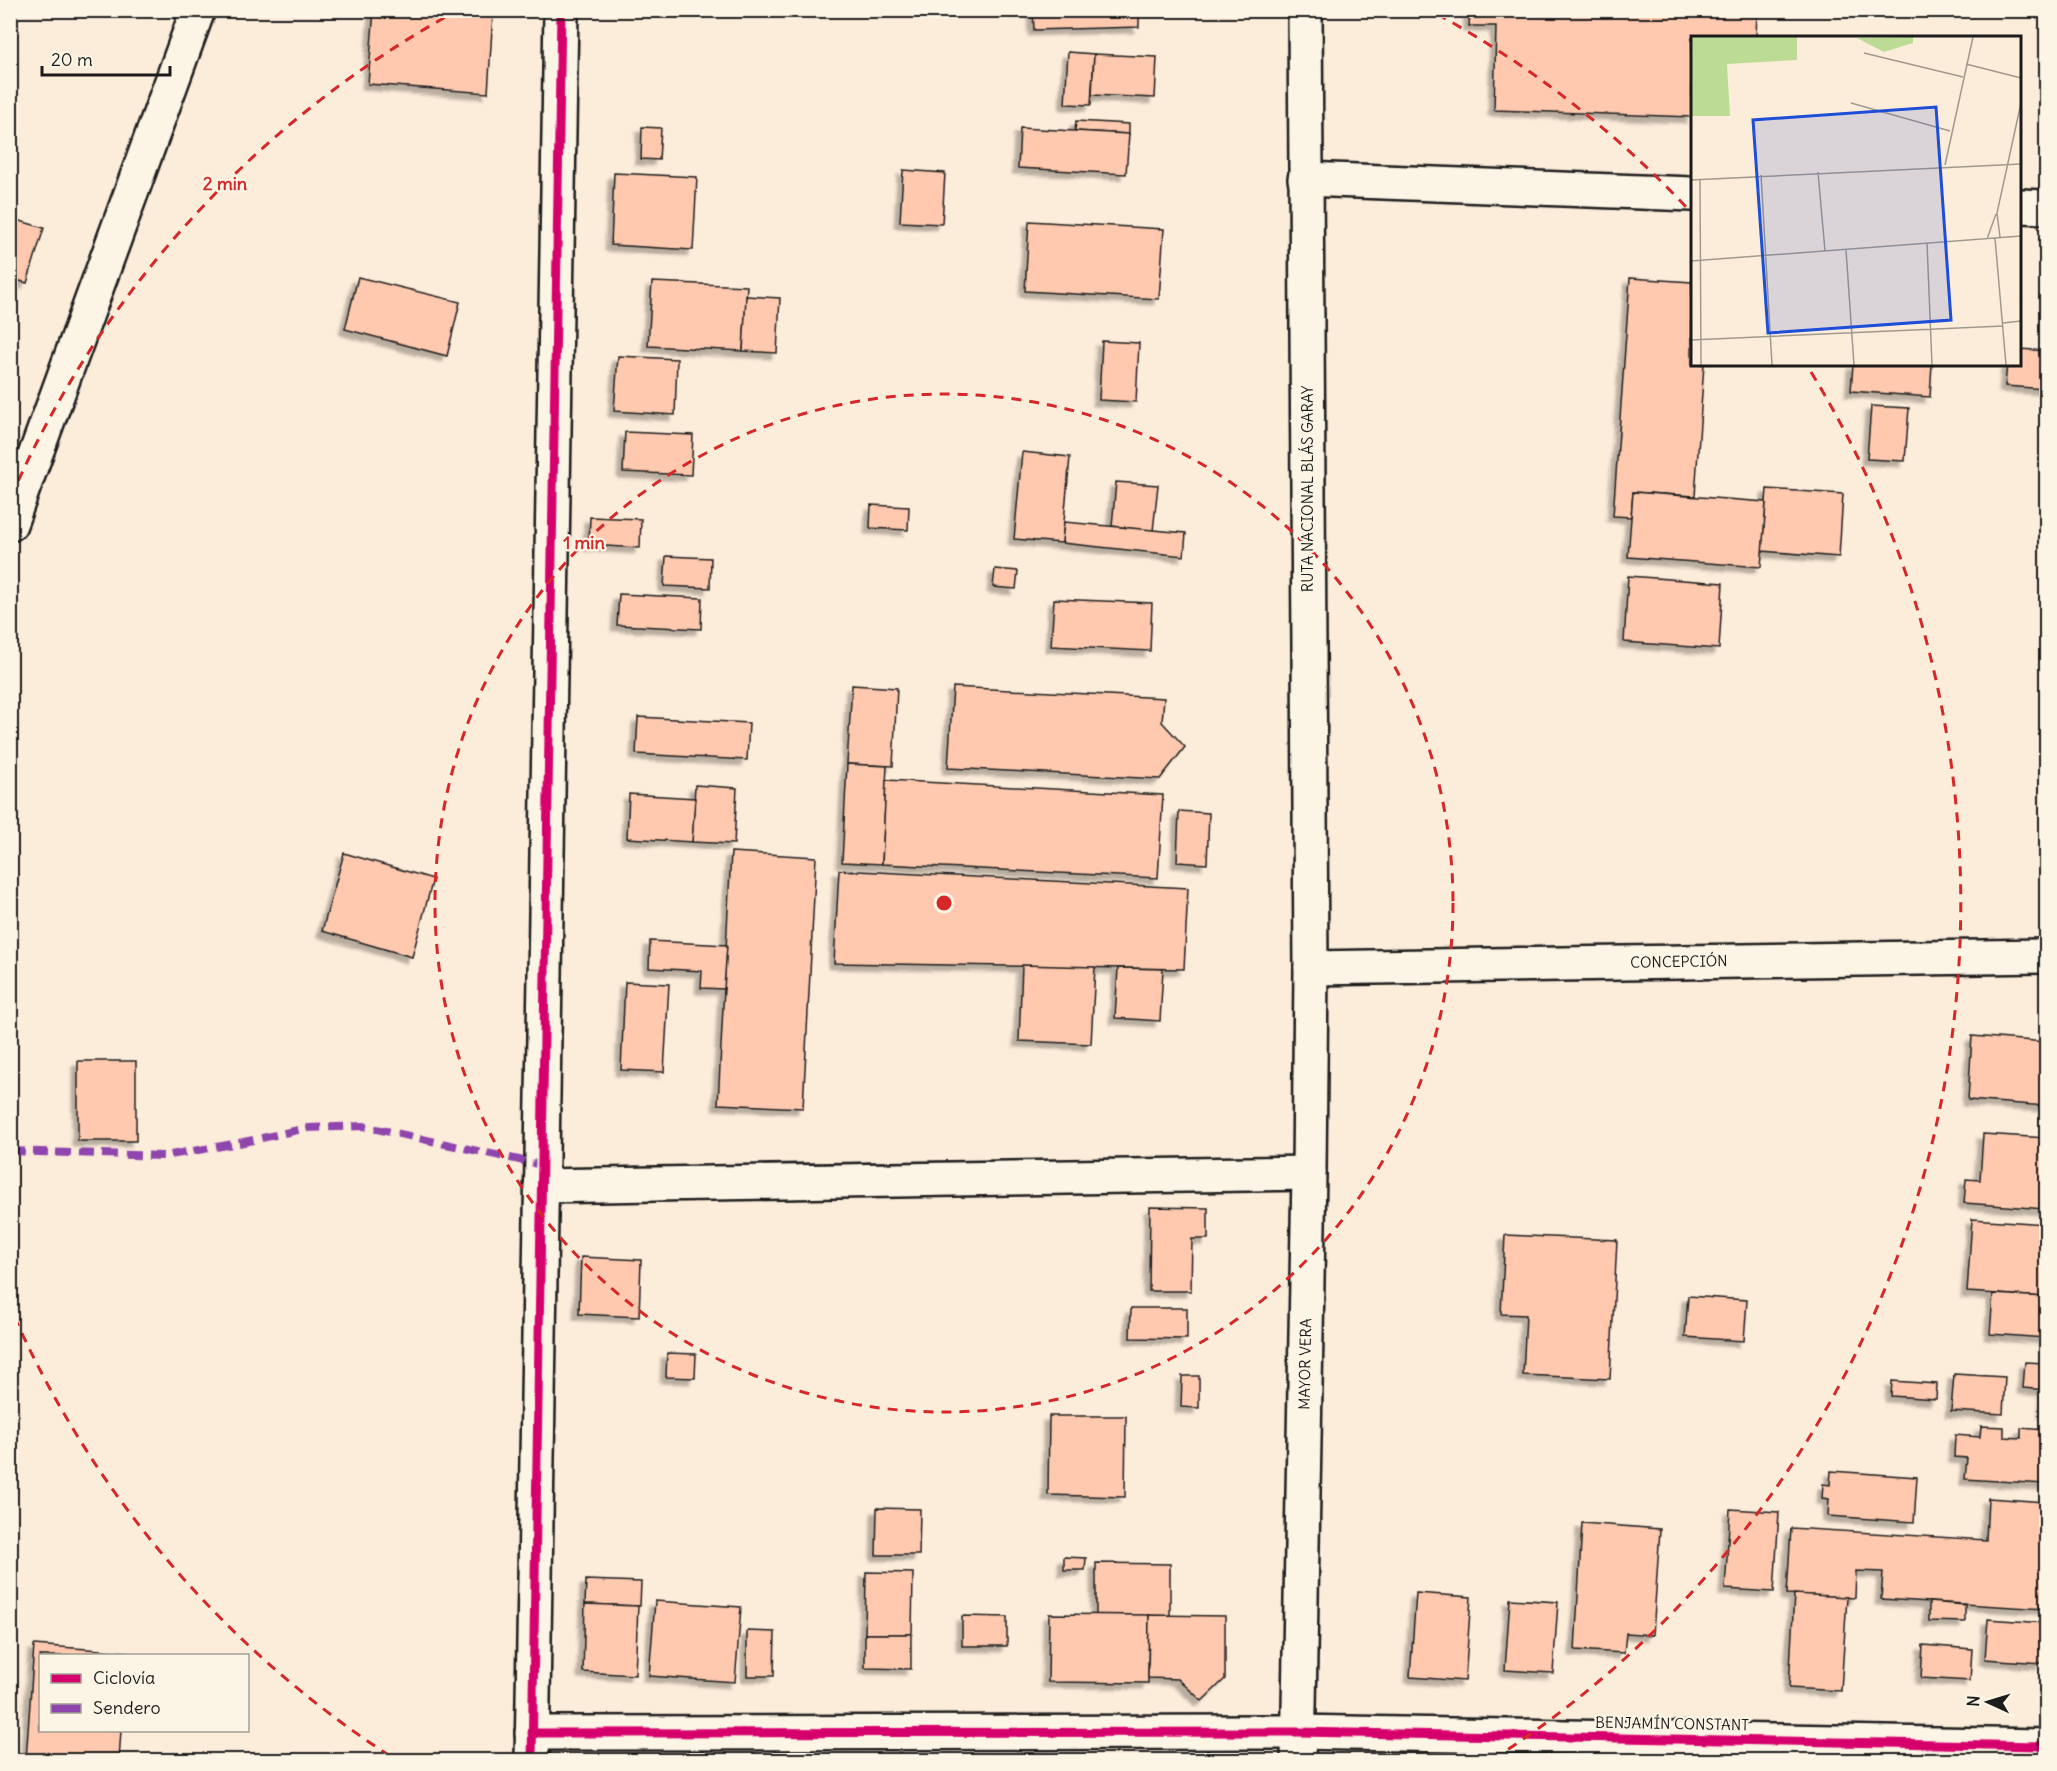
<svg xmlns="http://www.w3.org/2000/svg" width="2057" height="1771" viewBox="0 0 2057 1771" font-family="Delius,sans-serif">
  <defs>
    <filter id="shadow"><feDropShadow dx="-5.5" dy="5.5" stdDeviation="1.5" flood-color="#0004"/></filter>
  </defs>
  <rect width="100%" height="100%" fill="#fcecda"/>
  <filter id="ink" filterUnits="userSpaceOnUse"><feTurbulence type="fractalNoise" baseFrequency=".0167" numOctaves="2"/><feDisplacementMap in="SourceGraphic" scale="12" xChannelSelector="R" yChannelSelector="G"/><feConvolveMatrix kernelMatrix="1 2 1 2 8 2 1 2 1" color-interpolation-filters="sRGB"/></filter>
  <g filter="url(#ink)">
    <g fill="#fec9af" stroke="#1c1c1c" stroke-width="1.5" filter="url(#shadow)">
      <path d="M374,10h86l33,3 -5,80 -120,-9z"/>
      <path d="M1033,10h106v17l-105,3z"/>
      <path d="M1470,10h287l-1,28h-64v79l-198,-7 2,-84h-27z"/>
      <path d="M1068,52l26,2 -3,51 -26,-1z"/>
      <path d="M1094,54l63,3 -2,41 -63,-3z"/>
      <path d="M1076,121l53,3v10l-54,-3z"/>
      <path d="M642,127l19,1 -2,32 -18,-1z"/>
      <path d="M1020,128l109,6 -3,40 -108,-6z"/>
      <path d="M903,170l42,3 -3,51 -42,-2z"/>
      <path d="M614,173l83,4 -4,73 -82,-5z"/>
      <path d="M10,218l34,10 -17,55 -17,-5z"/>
      <path d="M1029,221l135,8 -5,70 -134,-8z"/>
      <path d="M358,277l102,25 -13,54 -102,-27z"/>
      <path d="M1630,278l62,4v82h12l-9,132 -62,-4 -2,25 -18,-1z"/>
      <path d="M652,282l95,4 -4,65 -95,-5z"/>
      <path d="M746,296l34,2 -3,55 -34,-2z"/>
      <path d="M1102,341l37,2 -3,59 -37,-2z"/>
      <path d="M2020,349l26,2v38l-41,-3 2,-22h13z"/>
      <path d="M618,356l59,3 -2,56 -61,-4z"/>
      <path d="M1853,364h79l-2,33 -79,-6z"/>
      <path d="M1871,406l38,2 -4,53 -38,-2z"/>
      <path d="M625,432l68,3 -2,40 -68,-3z"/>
      <path d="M1022,452l48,5 -8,86 -48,-4z"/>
      <path d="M1116,482l42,3 -5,46 -41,-5z"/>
      <path d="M1767,489l76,5 -4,63 -77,-6z"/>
      <path d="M1633,492l133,10 -5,65 -133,-10z"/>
      <path d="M871,505l38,2 -1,23 -38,-2z"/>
      <path d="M590,517l51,2 -1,29 -51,-3z"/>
      <path d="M1064,522l122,11 -2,23 -122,-13z"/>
      <path d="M666,556l45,2 -1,30 -46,-2z"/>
      <path d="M995,569l23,2 -2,18 -23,-2z"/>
      <path d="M1628,576l95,7 -4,66 -95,-7z"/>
      <path d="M619,594l83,4 -1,31 -84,-4z"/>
      <path d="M1054,599l98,4 -2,48 -99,-5z"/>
      <path d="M852,685l45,3 -4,78 -46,-2z"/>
      <path d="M953,687l211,11 -2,24 23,25 -25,32 -212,-11z"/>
      <path d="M638,717l111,6 -2,37 -111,-6z"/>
      <path d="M847,764l40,2 -5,98 -40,-2z"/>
      <path d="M886,780l277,15 -5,83 -276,-14z"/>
      <path d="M695,785l42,3 -3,56 -42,-2z"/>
      <path d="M629,794l66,4 -3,44 -65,-4z"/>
      <path d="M1179,811l30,2 -2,51 -30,-2z"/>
      <path d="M731,852l85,5 -13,251 -85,-4z"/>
      <path d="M344,853l89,26 -21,78 -90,-26z"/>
      <path d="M839,870l349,18 -4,81 -350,-6z"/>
      <path d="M650,941l77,4 -3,44 -23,-1 1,-17 -53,-3z"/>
      <path d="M1022,965l73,2 -4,77 -72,-3z"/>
      <path d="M1118,968l45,1 -3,52 -45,-3z"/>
      <path d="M625,982l44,2 -5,88 -43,-2z"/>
      <path d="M1972,1036l74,6v64l-78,-6z"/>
      <rect x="78" y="1061" width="58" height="80"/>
      <path d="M1983,1134l63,4v71l-82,-6 2,-24 14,1z"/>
      <path d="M1150,1207l58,1v31h-16l-1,52h-42z"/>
      <path d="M1972,1219l74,5v73l-79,-5z"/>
      <path d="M1505,1235l112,5 -7,139 -87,-4 3,-60 -25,-1z"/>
      <path d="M581,1257l60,3 -2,57 -60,-3z"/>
      <path d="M1993,1294l53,3v41l-56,-4z"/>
      <path d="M1688,1296l59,4 -3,41 -59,-4z"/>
      <path d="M1131,1308h56v31l-57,-1z"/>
      <path d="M667,1353l29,1 -1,24 -29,-1z"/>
      <path d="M2025,1362l21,1v50h-2l1,-23 -22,-2z"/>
      <path d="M1954,1374l51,3 -2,37 -52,-3z"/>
      <path d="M1182,1376h17v32l-18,-1z"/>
      <path d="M1892,1381l45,3 -1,15 -45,-3z"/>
      <path d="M1049,1416h77l-1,81 -77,-2z"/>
      <path d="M1981,1426l23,1v10l17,1v-10l25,2v54l-81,-5 2,-21 -13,-1 1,-22 25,2z"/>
      <path d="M1831,1471l86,6 -3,45 -86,-6 1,-17 -7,-1 1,-14 7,1z"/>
      <path d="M1988,1498l58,4v107l-165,-10 2,-27 -27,-1 -1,27 -68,-4 4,-66 195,12z"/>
      <path d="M877,1508l43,1 -1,46h-43z"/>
      <path d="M1730,1509l49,3 -5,80 -49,-3z"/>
      <path d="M1582,1523l78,6 -7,106 -27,-2 -2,20 -49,-3z"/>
      <path d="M1064,1557l22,1 -1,12h-21z"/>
      <path d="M1096,1563l74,1v52l-74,-1z"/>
      <path d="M866,1572l47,1 -1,61h-47z"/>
      <path d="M586,1580l55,2 -1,24 -55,-2z"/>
      <path d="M1416,1593l55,4 -6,84 -55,-4z"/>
      <path d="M1794,1594l53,3 -6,94 -52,-3z"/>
      <path d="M1510,1599l48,3 -5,71 -48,-3z"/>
      <path d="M655,1601l86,6 -6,75 -86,-6z"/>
      <path d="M1929,1602l36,3v17l-36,-1z"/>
      <path d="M585,1604l53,2 -3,69 -52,-3z"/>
      <path d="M1049,1614l100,1 -1,68 -100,-1z"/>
      <path d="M1149,1615l76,1v63l-23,22 -24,-22 -30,-1z"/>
      <path d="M962,1616l45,1v29h-45z"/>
      <path d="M1988,1619l57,4 -3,40 -57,-4z"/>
      <path d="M747,1631l28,1 -1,44h-27z"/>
      <path d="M865,1634h46v35l-46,-1z"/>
      <path d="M34,1645l93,7v4h-87v74h81l-2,30h-93z"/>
      <path d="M1923,1645l49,4 -2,32 -49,-3z"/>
    </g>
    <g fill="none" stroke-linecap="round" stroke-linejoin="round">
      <g stroke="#1c1c1c" stroke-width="38">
        <g id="minor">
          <path d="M1305,179l387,15"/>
          <path d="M2020,206l26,1"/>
          <path d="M10,524l188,-514"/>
          <path id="s1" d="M1311,968l735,-12"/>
          <path d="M541,1186l768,-13"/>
          <path d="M532,1733l765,-1"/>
          <path d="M532,1760l29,-1750"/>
        </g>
      </g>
      <g stroke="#1c1c1c" stroke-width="38">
        <path id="tertiary" d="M1297,1732l749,14"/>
      </g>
      <g stroke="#1c1c1c" stroke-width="38">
        <g id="trunk">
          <path id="s2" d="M1298,1760l11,-587 2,-205 -6,-958"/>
        </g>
      </g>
      <use href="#minor" stroke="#fcf5e5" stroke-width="33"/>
      <use href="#tertiary" stroke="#fcf5e5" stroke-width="33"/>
      <use href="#trunk" stroke="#fcf5e5" stroke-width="33"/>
      <path stroke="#8e44ad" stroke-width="8" stroke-dasharray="15 8" stroke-linecap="butt" d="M10,1151l154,5 75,-13 68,-15 56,-2 179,39"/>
      <g stroke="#fcf5e5" stroke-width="13">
        <g id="cycleway">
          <path d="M532,1733l765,-1 749,14"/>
          <path d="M532,1760l29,-1750"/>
        </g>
      </g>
      <use href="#cycleway" stroke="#d6006c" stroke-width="9"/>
    </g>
  </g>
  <g fill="none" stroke="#d62828" stroke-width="3" stroke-dasharray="10 8">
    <circle cx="944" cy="903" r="509"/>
    <path d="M390 1756A1017 1017 0 0 1 11 1309M11 497A1017 1017 0 0 1 451 14M1437 14A1017 1017 0 0 1 1688 209M1811 372A1017 1017 0 0 1 1498 1756"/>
  </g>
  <g text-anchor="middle" stroke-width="4.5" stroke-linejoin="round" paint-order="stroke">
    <g font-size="15" fill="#1c1c1c" stroke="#fcf5e5">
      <text transform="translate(1308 489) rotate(-90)" y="5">RUTA NACIONAL BLÁS GARAY</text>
      <text dy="5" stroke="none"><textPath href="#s1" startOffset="368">CONCEPCIÓN</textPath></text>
      <text dy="5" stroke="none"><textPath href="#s2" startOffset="396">MAYOR VERA</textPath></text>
      <text transform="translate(1672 1724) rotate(1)" y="5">BENJAMÍN CONSTANT</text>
    </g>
  </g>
  <g transform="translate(1691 36)">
    <rect width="330" height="330" fill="#fcecda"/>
    <path d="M0,1h106v23l-70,4 3,52h-39zM222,1v6l-29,9 -27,-14z" fill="#bcdc95"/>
    <path fill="none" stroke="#a2998e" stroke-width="1.5" d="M173,17l99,24M275,28l55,14M160,67l99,28M254,129l28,-128M127,136l7,79M70,139l11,190M9,143l1,186M0,144l330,-16M309,201l-3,-24 24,-110M304,202l11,127M296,203l9,-25M236,207l5,122M155,214l8,115M0,225l330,-25M312,287l18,-2M0,304l312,-14"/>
    <path fill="#1d4ed8" fill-opacity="0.15" stroke="#1d4ed8" stroke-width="3" d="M245,71l15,213 -183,13 -15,-213z"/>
    <rect width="330" height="330" fill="none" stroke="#1c1c1c" stroke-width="3"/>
  </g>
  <circle cx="944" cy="903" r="9" fill="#d62828" stroke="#fcf5e5" stroke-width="3"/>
  <g font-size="18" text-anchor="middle" font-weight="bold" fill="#d62828" stroke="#fcf5e5" stroke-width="4.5" stroke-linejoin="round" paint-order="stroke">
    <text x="225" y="190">2 min</text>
    <text x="584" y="549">1 min</text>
  </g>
  <rect width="2057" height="1771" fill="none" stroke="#fcf5e5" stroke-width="36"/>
  <rect x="18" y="18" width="2021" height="1735" fill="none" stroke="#1c1c1c" stroke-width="2" filter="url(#ink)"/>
  <rect x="39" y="1654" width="210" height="78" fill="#fcf5e5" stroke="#a29e95" stroke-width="1.5"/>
  <rect x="51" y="1674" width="30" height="9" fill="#d6006c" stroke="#a29e95" stroke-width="1.5"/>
  <text x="93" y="1684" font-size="18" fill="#1c1c1c">Ciclovía</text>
  <rect x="51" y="1704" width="30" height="9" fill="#8e44ad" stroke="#a29e95" stroke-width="1.5"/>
  <text x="93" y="1714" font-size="18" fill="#1c1c1c">Sendero</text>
  <g transform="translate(1988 1702) rotate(274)" stroke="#fcf5e5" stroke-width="4.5" paint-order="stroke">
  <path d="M0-4.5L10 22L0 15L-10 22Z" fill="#1c1c1c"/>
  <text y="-9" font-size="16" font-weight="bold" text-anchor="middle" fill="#1c1c1c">N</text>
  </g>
  <path d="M42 66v9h128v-9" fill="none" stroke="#1c1c1c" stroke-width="3"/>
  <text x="51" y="66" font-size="18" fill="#1c1c1c" stroke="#fcf5e5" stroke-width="4.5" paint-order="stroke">20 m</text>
</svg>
